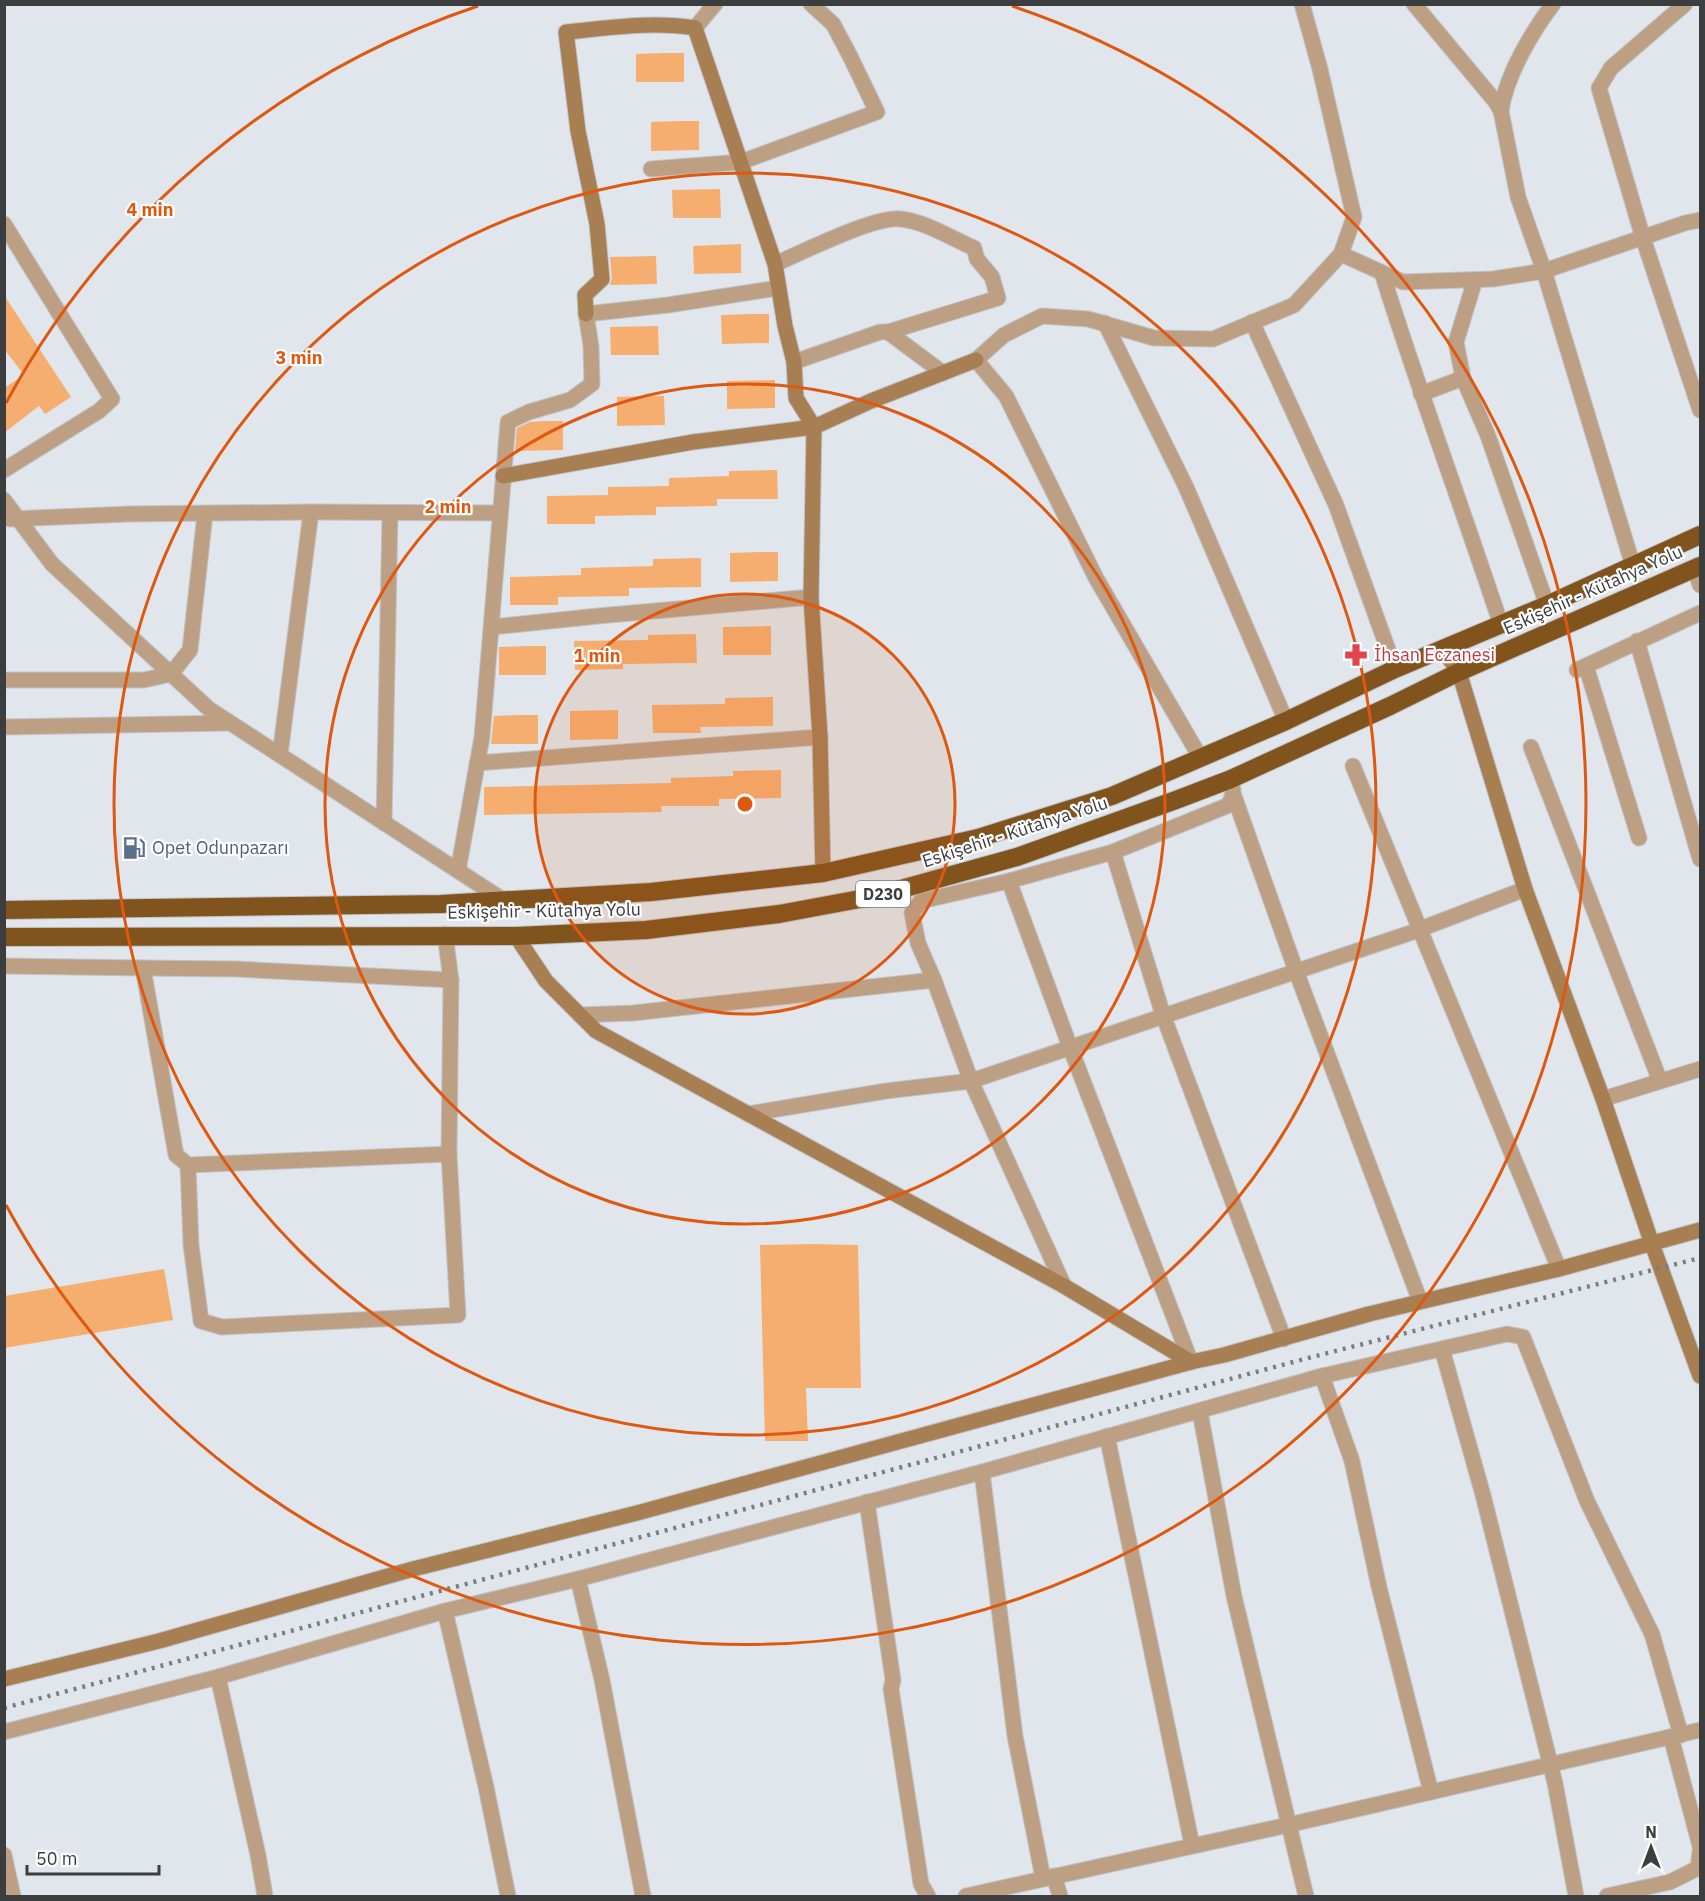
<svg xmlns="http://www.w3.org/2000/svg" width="1705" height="1901" viewBox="0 0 1705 1901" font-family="'IBM Plex Sans',sans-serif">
  <rect width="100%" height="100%" fill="#e0e6ec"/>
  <g fill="#f6ae70">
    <path d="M665,53h19v29h-48v-28z"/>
    <path d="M680,121h19v29l-48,1v-29z"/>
    <path d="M720,189l1,29h-48l-1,-28z"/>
    <path d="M741,244v29l-47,1 -1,-28z"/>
    <path d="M656,256l1,28 -47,1 2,-7 -2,-21z"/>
    <path d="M4,295l67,102 -26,17 -6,-8 -35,27v-45l20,-13 -20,-26z"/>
    <path d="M751,314h18v29l-47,1 -1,-29z"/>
    <path d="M658,326l1,29h-48l-1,-28z"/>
    <path d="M775,380v28l-48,1v-28z"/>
    <path d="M646,396h18l1,29 -48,1v-29z"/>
    <path d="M544,421h19v29l-48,1 2,-23 13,-6z"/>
    <path d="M777,470l1,29h-61v7l-61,1v8l-61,1v8h-48v-28l61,-1v-8l61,-1v-8l60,-2v-5z"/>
    <path d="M759,552h19v29l-48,1v-29z"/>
    <path d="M701,558v29l-72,1v8l-71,1v8h-48v-28l71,-2v-7l72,-2v-7z"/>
    <path d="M771,626v29h-48v-28z"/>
    <path d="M696,634l1,29 -74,1v5l-48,1 -1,-29 74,-1v-5z"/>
    <path d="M528,646h18v29h-47v-28z"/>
    <path d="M773,697v29l-73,1 1,6h-48l-1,-28 73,-1v-6z"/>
    <path d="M618,710v29l-48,1v-29z"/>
    <path d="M519,715h19v29h-47l3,-28z"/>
    <path d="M781,770v28l-62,1v7h-58l1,6 -178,3v-28l187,-4v-5l62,-2v-5z"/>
    <path d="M813,1244l45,1 3,143h-55l2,53h-43l-5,-196z"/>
    <path d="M164,1269l9,51 -169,28v-52z"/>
  </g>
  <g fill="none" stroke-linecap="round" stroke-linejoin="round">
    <g stroke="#bfc4c9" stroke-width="17">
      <g id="street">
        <path d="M1414,4l81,97 6,10 17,86 26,74 89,295"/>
        <path d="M1685,4l-74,64 -12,20 44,150 57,172"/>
        <path d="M695,28l20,-24"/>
        <path d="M1501,111c5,-35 30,-78 52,-107"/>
        <path d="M651,169l90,-7 136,-50 -27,-56 -17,-32 -22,-20"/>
        <path d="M4,224l108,175 -13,12 -95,59"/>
        <path d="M1341,254l62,28 90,-3 51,-8 141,-48 15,-3"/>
        <path d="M775,264c28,-12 99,-48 126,-45 25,3 50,19 73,29l3,11 15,18 6,21 -110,34"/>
        <path d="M1382,273c37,118 80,234 119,352"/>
        <path d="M1252,322l84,183 59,164"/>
        <path d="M1105,323l81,164 100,234"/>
        <path d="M794,362l86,-30h8l55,41"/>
        <path d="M1463,378l-7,-36 19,-62"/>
        <path d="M1421,394l42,-16 25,58 59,169"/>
        <path d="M4,500l48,64 157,145 294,191"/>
        <path d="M10,519l119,-5 182,-2 189,1"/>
        <path d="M1695,569l5,16"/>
        <path d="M492,627l106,-11 213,-19"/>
        <path d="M1637,641l63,218"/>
        <path d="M1586,666l53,172"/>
        <path d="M1577,670l123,-57"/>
        <path d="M4,680h140l27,-6 19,-24 15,-136"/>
        <path d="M4,727l226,-4"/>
        <path d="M1531,747l129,334"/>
        <path d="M280,755l31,-243"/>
        <path d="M1200,757l-104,-179 -90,-182 -30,-36 28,-25 38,-19 46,3 66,19 59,1 81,-34 47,-51 13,-37 -34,-148 -18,-65"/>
        <path d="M477,763l343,-26"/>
        <path d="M1353,766l206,503"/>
        <path d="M1233,793l63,178 124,330"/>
        <path d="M384,823l6,-310"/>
        <path d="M1113,852l50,163 121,324"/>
        <path d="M458,871l24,-134 26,-315 21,-10 41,-12 22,-16 -1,-38 -5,-32 82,-9 110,-17"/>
        <path d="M1009,881l61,166 121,315"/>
        <path d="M4,966l139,2 33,187 12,10 261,-11"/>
        <path d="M143,968l93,1 215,11"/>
        <path d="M934,980l-16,-37 -6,-30 9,-12 88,-20 104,-29 116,-47 4,-12v-4"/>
        <path d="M580,1015l53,-2 301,-33 37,101 93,205"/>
        <path d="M1603,1099l97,-30"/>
        <path d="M748,1114l138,-23 85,-10 439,-148 115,-44"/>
        <path d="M188,1165l3,80 10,76 21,6 236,-12 -9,-161 2,-174 -6,-46"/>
        <path d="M1442,1349l41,146 72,288 21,113"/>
        <path d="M1322,1376l30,85 27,126 52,205"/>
        <path d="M1200,1412l34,184 72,300"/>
        <path d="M1107,1436l85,409"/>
        <path d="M982,1472l33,264 28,142"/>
        <path d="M867,1502l26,178 -2,9 30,195 7,12"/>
        <path d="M578,1579l24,101 41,216"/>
        <path d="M445,1611l41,176 22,109"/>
        <path d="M218,1677l40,178 7,41"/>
        <path d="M4,1732l214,-55 227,-66 133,-32 404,-107 340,-96 185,-42 16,3 64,164 65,133 29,101"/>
        <path d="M1671,1737l29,109"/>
        <path d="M4,1855l9,41"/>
        <path d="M1054,1876l6,20"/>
        <path d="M966,1896l322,-71 412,-95"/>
        <path d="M1607,1896l63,-14 28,-14 2,-17"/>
      </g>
    </g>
    <g stroke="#bfc4c9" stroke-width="17">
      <g id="secondary">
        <path d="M586,314l-1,-19 17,-16 -5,-55 -19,-93 -12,-99c43,-4 86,-11 129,-4l80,236 10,62 9,36 2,36 18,29 -3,170 9,140 3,136"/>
        <path d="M503,476l190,-34 121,-15 57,-26 105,-41"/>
        <path d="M1443,650l16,22 66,217 78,210 49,145 48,132"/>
        <path d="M1191,1362l33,-7 145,-41 190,-45 141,-39"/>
        <path d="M4,1679l155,-38 254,-72 224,-56 554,-151 -127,-76 -468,-255 -50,-50 -30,-45"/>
      </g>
    </g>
    <g stroke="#bfc4c9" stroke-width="20">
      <g id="highway">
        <path d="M4,910l437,-6 210,-12 172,-19 155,-35 134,-42 174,-75 109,-52 152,-64 153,-70"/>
        <path d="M4,937l512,-1 130,-6 133,-16 97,-18 141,-39 159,-57 55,-21 159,-73 69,-34 241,-106"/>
      </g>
    </g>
    <use href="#street" stroke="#bda084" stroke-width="15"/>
    <use href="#secondary" stroke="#a87e53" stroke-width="15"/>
    <use href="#highway" stroke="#81531d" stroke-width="18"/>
    <path stroke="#7a7e81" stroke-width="4.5" stroke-dasharray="3 6" stroke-linecap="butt" d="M4,1708l1308,-351 388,-99"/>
  </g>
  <circle cx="745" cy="804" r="210" fill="#df580f" fill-opacity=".12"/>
  <g fill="none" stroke="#df580f" stroke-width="3">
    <circle cx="745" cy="804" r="210"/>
    <circle cx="745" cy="804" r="420"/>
    <circle cx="745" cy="804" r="631"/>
    <path d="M6 403A841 841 0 0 1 478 6M1012 6A841 841 0 1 1 6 1205"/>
  </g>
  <defs>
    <g id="pharmacy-bare" transform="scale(1.8)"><path d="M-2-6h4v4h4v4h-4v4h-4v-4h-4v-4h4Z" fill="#e0444e" stroke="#fff" stroke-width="2.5" paint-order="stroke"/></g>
    <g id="fuel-bare" transform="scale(1.8)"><path d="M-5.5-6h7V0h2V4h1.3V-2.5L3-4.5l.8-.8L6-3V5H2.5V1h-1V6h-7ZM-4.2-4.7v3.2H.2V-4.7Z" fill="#5c6f8a" stroke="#fff" stroke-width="2.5" paint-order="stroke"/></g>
  </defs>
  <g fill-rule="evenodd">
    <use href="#pharmacy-bare" x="1356" y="655"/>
    <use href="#fuel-bare" x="134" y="848"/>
  </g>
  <g text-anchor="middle" stroke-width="4.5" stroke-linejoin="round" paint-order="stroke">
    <rect fill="#fff" stroke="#767779" stroke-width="1.5" x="856" y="881" width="54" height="26" rx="4.5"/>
    <g font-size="16" font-weight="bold" fill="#3b3d3f">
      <text x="883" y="900">D230</text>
    </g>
    <g font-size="18" fill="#3b3d3f" stroke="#fff">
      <text transform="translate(1593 590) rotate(-24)" y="6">Eskişehir - Kütahya Yolu</text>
      <text transform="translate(1015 832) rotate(-18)" y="6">Eskişehir - Kütahya Yolu</text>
      <text transform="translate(544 911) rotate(-1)" y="6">Eskişehir - Kütahya Yolu</text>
    </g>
    <g font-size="18" fill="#be3a42" stroke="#fff" text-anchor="start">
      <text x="1374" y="661">İhsan Eczanesi</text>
    </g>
    <g font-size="18" fill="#4e5e75" stroke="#fff" text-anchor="start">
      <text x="152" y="854">Opet Odunpazarı</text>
    </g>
  </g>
  <circle cx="745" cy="804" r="9" fill="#df580f" stroke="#fff" stroke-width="3"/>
  <g font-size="18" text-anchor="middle" font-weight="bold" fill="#df580f" stroke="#fff" stroke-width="4.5" stroke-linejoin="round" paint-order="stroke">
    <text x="150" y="216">4 min</text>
    <text x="299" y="364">3 min</text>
    <text x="448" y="513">2 min</text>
    <text x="597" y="662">1 min</text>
  </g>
  <rect width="1705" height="1901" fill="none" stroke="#3b3d3f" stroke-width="12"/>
  <g transform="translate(1651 1847)" stroke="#ffffff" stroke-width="4.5" paint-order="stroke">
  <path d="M0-4.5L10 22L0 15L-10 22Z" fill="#3b3d3f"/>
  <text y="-9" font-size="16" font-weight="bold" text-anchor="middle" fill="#3b3d3f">N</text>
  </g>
  <path d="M27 1865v9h132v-9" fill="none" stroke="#3b3d3f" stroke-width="3"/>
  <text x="36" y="1865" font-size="18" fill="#3b3d3f" stroke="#ffffff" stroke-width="4.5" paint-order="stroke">50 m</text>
</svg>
